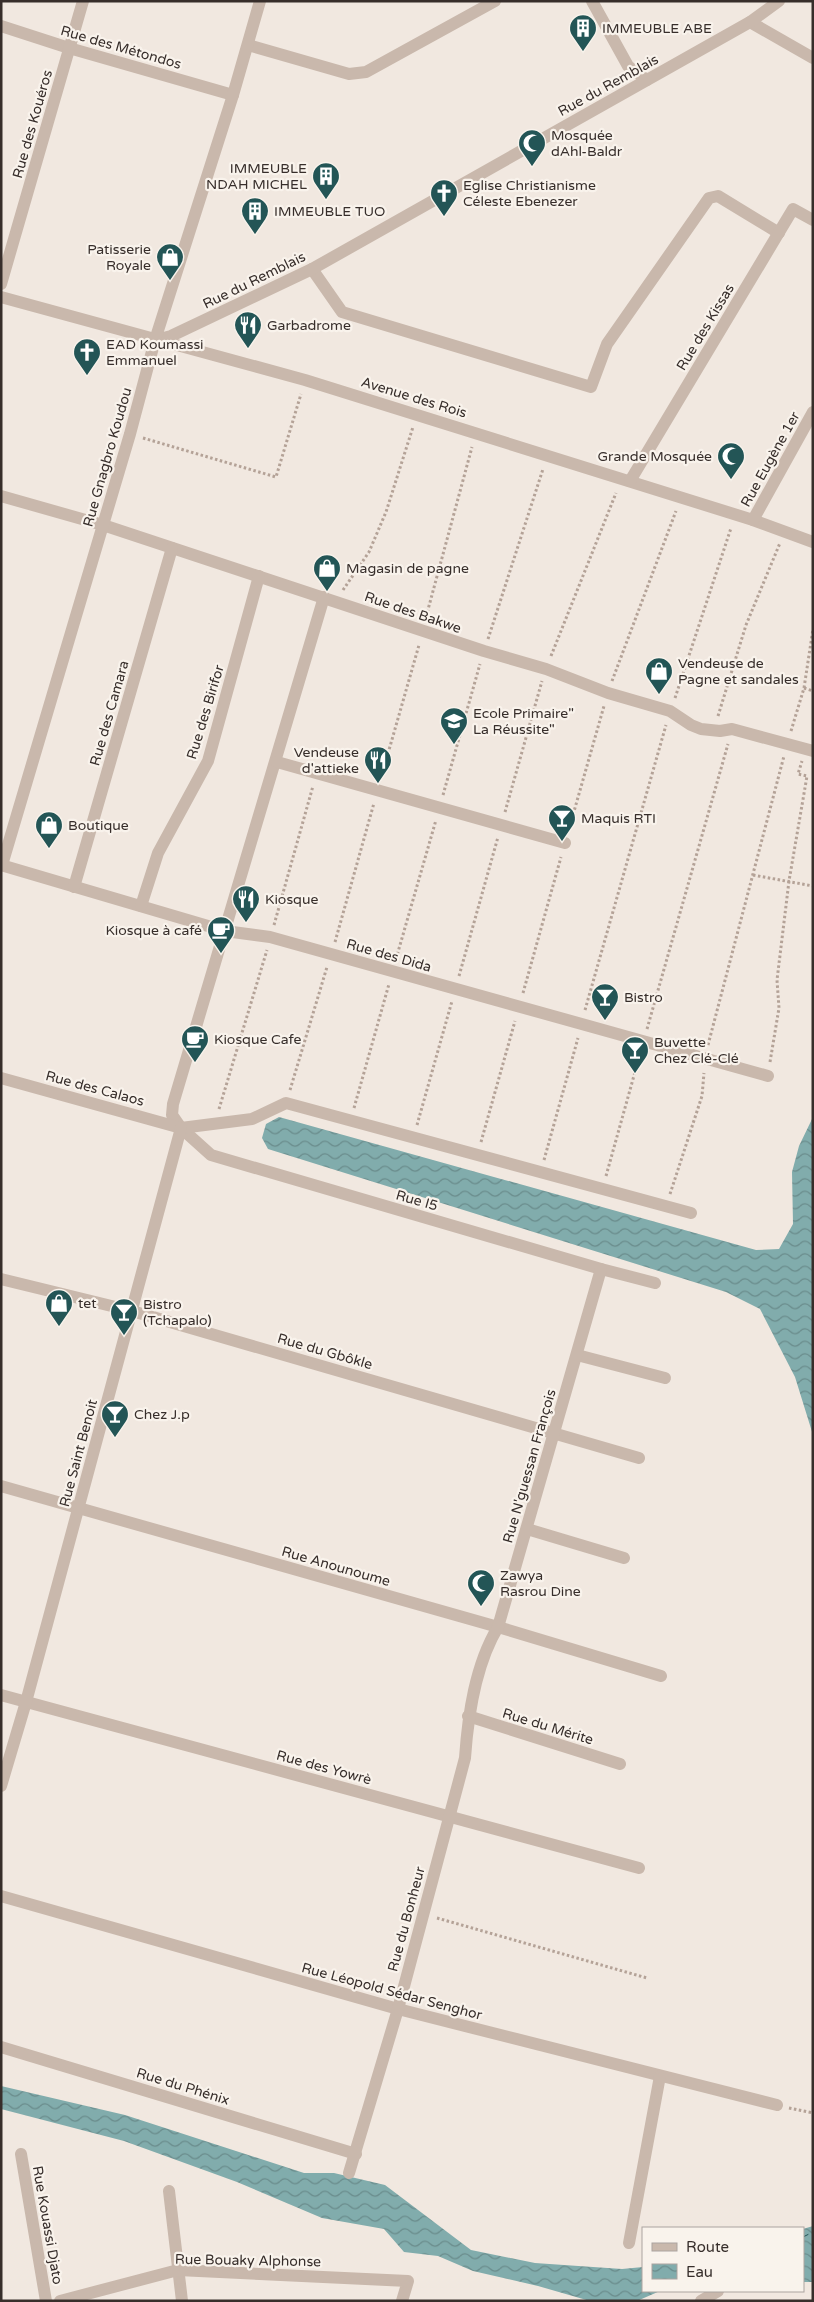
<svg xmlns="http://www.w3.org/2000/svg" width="814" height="2302" viewBox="0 0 814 2302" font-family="'Varela Round',sans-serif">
  <defs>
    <pattern id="water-waves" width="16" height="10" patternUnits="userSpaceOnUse" patternTransform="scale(1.25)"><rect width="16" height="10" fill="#81acac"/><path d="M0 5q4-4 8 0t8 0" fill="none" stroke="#6a8c8c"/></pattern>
  </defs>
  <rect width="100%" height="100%" fill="#f1e8e0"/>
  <g fill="url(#water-waves)">
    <path d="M279,1117l477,133 23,-1 14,-25 -1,-52 7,-26 14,-29v318l-18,-58 -35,-68 -34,-17 -458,-143 -6,-11 4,-14z"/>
    <path d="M1,2086l124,29 179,58h30l51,12 86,65 64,13 87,6 21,-2v24h17l-23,10h-47l-52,-15 -65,-15 -35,-15 -34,-4 -20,-23 -62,-11 -85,-36 -113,-41 -123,-32z"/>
    <path d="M813,2226v56h-10v-53z"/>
  </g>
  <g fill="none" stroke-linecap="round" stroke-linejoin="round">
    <path stroke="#235556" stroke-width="1" stroke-dasharray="6 5" stroke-linecap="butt" d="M803,2237l10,-5"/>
    <g stroke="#b4a297" stroke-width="3" stroke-dasharray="2.5 2.5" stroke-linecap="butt">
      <path d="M143,438l133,39 25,-83"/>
      <path d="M343,590l26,-38 17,-40 27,-85"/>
      <path d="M426,617l46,-170"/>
      <path d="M488,639l55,-170"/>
      <path d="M551,656l65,-163"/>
      <path d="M612,681l64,-170"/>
      <path d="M804,688l9,3"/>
      <path d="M675,698l56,-170"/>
      <path d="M718,716l28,-91 34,-82"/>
      <path d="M791,731l13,-43 9,-59"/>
      <path d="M381,778l38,-133"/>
      <path d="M443,795l37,-131"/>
      <path d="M505,812l37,-131"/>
      <path d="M569,829l35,-123"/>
      <path d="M753,875l60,11"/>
      <path d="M274,925l39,-139"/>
      <path d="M335,942l39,-139"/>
      <path d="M396,959l40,-139"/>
      <path d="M459,976l39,-139"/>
      <path d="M523,993l38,-136"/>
      <path d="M585,1010l81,-285"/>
      <path d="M647,1029l81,-285"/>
      <path d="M708,1045l76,-289"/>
      <path d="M770,1062l9,-54 -2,-28 12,-99 18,-105 -9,-2 4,-13"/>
      <path d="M290,1090l37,-123"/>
      <path d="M354,1108l35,-124"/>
      <path d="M219,1109l48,-159"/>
      <path d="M417,1125l35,-124"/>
      <path d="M481,1142l34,-121"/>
      <path d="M544,1160l34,-122"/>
      <path d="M606,1176l34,-122"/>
      <path d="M670,1194l32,-98 2,-23"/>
      <path d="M437,1918l210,60"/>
      <path d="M789,2108l24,5"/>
    </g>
    <g stroke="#c9b8ac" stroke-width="12">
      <path d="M592,1l36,65 19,14"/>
      <path d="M750,22l63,36"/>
      <path d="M1,26l68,22 164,47"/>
      <path d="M248,45l101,29 17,-2 129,-71"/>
      <path d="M312,269l30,43 249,75 16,-43 102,-146 9,-2 61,37"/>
      <path d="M1,284l82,-283"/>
      <path d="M1,297l304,83 448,140 60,22"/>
      <path d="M156,340l15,-4 141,-67 438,-247 29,-21"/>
      <path d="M630,481l163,-272 20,11"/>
      <path d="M1,496l102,29 381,126 62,18 62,24 62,18 21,14 10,4 19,2 12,-2 81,22"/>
      <path d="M753,520l60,-108"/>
      <path d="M324,597l-151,507 -1,11 9,13 30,27 390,114 54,14"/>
      <path d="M277,762l288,81"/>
      <path d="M1,865l224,66 45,6 498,139"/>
      <path d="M2,865l128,-431 25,-94 78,-245 27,-94"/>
      <path d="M74,887l98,-339"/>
      <path d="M141,906l17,-53 50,-92 51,-185"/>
      <path d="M1,1078l180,50 71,-9 34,-16 405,110"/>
      <path d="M1,1279l131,32 507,147"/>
      <path d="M577,1355l88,23"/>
      <path d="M1,1486l497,141 163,49"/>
      <path d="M527,1529l97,29"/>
      <path d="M1,1695l638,173"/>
      <path d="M468,1716l152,48"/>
      <path d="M1,1786l25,-84 155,-574"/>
      <path d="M1,1896l397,113 379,96"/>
      <path d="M1,2047l355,107"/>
      <path d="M21,2154l25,147"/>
      <path d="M349,2173l49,-164 67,-251c3,-43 10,-93 33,-131l103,-358"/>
      <path d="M169,2191l13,110"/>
      <path d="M629,2243l31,-167"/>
      <path d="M60,2301l118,-31 230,11 -6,20"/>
      <path d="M701,2301l17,-10"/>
    </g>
  </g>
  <defs>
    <g id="building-pin" transform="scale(1.4375)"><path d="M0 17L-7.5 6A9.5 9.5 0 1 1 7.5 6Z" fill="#235556" stroke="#f9f3ec"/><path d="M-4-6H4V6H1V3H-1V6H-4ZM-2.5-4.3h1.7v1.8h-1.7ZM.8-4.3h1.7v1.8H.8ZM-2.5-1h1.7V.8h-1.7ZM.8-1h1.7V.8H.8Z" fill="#fff"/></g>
    <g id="mosque-pin" transform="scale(1.4375)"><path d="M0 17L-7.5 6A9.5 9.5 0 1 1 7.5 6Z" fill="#235556" stroke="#f9f3ec"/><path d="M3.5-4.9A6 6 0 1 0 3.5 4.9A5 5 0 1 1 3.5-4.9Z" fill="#fff"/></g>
    <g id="church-pin" transform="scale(1.4375)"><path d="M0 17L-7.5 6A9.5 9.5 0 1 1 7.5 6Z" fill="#235556" stroke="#f9f3ec"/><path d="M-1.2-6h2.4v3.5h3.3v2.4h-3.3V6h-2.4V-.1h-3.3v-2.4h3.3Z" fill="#fff"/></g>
    <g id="shop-pin" transform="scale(1.4375)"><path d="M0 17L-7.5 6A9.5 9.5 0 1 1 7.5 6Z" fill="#235556" stroke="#f9f3ec"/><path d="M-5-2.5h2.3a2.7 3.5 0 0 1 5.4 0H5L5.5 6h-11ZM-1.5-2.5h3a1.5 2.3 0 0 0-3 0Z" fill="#fff"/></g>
    <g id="restaurant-pin" transform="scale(1.4375)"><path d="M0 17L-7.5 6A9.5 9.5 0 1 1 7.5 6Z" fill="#235556" stroke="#f9f3ec"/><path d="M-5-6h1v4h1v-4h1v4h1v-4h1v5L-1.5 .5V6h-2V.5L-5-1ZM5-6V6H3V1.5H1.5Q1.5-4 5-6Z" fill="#fff"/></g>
    <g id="school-pin" transform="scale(1.4375)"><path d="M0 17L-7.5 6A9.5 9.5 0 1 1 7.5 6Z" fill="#235556" stroke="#f9f3ec"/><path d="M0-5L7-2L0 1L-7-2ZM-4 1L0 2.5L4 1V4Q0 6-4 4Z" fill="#fff"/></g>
    <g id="bar-pin" transform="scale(1.4375)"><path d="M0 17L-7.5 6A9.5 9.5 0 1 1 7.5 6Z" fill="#235556" stroke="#f9f3ec"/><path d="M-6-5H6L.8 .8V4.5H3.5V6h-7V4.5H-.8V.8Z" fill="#fff"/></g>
    <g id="cafe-pin" transform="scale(1.4375)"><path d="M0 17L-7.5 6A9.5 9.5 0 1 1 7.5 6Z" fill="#235556" stroke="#f9f3ec"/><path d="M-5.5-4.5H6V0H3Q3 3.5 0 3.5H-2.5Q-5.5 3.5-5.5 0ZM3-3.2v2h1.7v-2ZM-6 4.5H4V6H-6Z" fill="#fff"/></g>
  </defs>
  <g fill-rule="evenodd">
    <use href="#building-pin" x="583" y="28"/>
    <use href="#mosque-pin" x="532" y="143"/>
    <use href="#building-pin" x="326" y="176"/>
    <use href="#church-pin" x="444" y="193"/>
    <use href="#building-pin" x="255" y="211"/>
    <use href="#shop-pin" x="170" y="257"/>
    <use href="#restaurant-pin" x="248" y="325"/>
    <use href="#church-pin" x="87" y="352"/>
    <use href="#mosque-pin" x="731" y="456"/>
    <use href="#shop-pin" x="327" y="568"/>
    <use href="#shop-pin" x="659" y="671"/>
    <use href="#school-pin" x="454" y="721"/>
    <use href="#restaurant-pin" x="378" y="760"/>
    <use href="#bar-pin" x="562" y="818"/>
    <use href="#shop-pin" x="49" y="825"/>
    <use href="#restaurant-pin" x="246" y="899"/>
    <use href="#cafe-pin" x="221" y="930"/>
    <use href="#bar-pin" x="605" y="997"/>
    <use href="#cafe-pin" x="195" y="1039"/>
    <use href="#bar-pin" x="635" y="1050"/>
    <use href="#shop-pin" x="59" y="1303"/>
    <use href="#bar-pin" x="124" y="1312"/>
    <use href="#bar-pin" x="115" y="1414"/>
    <use href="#mosque-pin" x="481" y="1583"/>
  </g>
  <g text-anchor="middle" stroke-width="4.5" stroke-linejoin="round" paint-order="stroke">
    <g font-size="14" fill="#372e2b" stroke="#f9f3ec" text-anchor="start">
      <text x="602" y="33">IMMEUBLE ABE</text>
      <text x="551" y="140">Mosquée<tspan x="551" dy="16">dAhl-Baldr</tspan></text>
      <text x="307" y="173" text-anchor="end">IMMEUBLE<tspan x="307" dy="16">NDAH MICHEL</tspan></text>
      <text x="463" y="190">Eglise Christianisme<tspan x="463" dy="16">Céleste Ebenezer</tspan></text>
      <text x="274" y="216">IMMEUBLE TUO</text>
      <text x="151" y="254" text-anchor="end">Patisserie<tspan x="151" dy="16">Royale</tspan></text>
      <text x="267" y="330">Garbadrome</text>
      <text x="106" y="349">EAD Koumassi<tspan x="106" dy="16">Emmanuel</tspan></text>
      <text x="712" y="461" text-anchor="end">Grande Mosquée</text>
      <text x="346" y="573">Magasin de pagne</text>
      <text x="678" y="668">Vendeuse de<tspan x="678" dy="16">Pagne et sandales</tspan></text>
      <text x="473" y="718">Ecole Primaire"<tspan x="473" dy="16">La Réussite"</tspan></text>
      <text x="359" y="757" text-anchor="end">Vendeuse<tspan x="359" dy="16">d'attieke</tspan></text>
      <text x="581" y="823">Maquis RTI</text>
      <text x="68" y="830">Boutique</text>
      <text x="265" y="904">Kiosque</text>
      <text x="202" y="935" text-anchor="end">Kiosque à café</text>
      <text x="624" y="1002">Bistro</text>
      <text x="214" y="1044">Kiosque Cafe</text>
      <text x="654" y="1047">Buvette<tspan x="654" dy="16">Chez Clé-Clé</tspan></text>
      <text x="78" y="1308">tet</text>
      <text x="143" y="1309">Bistro<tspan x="143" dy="16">(Tchapalo)</tspan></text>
      <text x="134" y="1419">Chez J.p</text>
      <text x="500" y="1580">Zawya<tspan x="500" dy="16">Rasrou Dine</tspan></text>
    </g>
    <g font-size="14" fill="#372e2b" stroke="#f9f3ec">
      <text transform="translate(121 47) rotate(16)" y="5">Rue des Métondos</text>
      <text transform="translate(608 85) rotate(-29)" y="5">Rue du Remblais</text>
      <text transform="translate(32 124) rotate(-74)" y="5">Rue des Kouéros</text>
      <text transform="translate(254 280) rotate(-26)" y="5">Rue du Remblais</text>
      <text transform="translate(705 327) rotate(-59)" y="5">Rue des Kissas</text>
      <text transform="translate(414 397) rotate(17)" y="5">Avenue des Rois</text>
      <text transform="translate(107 457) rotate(-74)" y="5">Rue Gnagbro Koudou</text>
      <text transform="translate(770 459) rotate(-61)" y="5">Rue Eugène 1er</text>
      <text transform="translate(413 612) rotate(19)" y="5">Rue des Bakwe</text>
      <text transform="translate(205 712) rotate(-73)" y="5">Rue des Birifor</text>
      <text transform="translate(109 713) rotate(-74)" y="5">Rue des Camara</text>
      <text transform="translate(389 955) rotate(16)" y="5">Rue des Dida</text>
      <text transform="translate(95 1088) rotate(15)" y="5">Rue des Calaos</text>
      <text transform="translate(417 1200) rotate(16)" y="5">Rue I5</text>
      <text transform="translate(325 1351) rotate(16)" y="5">Rue du Gbôkle</text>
      <text transform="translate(78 1453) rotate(-75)" y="5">Rue Saint Benoit</text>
      <text transform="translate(529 1466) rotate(-74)" y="5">Rue N'guessan François</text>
      <text transform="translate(336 1566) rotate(16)" y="5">Rue Anounoume</text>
      <text transform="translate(548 1726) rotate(17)" y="5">Rue du Mérite</text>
      <text transform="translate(324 1767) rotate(15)" y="5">Rue des Yowrè</text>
      <text transform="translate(406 1919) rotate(-75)" y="5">Rue du Bonheur</text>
      <text transform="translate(392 1991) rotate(15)" y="5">Rue Léopold Sédar Senghor</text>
      <text transform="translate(183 2086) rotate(17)" y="5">Rue du Phénix</text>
      <text transform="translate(48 2225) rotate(80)" y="5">Rue Kouassi Djato</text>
      <text transform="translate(248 2260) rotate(1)" y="5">Rue Bouaky Alphonse</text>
    </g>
  </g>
  <rect width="814" height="2302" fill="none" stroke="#372e2b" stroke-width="5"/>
  <rect x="642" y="2227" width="162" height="65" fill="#f9f3ec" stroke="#aba49f"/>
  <rect x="652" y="2243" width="25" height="8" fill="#c9b8ac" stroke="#aba49f"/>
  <text x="686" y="2252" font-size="15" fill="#372e2b">Route</text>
  <rect x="652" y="2264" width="25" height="15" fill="url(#water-waves)" stroke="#aba49f"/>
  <text x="686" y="2277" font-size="15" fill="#372e2b">Eau</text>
</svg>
